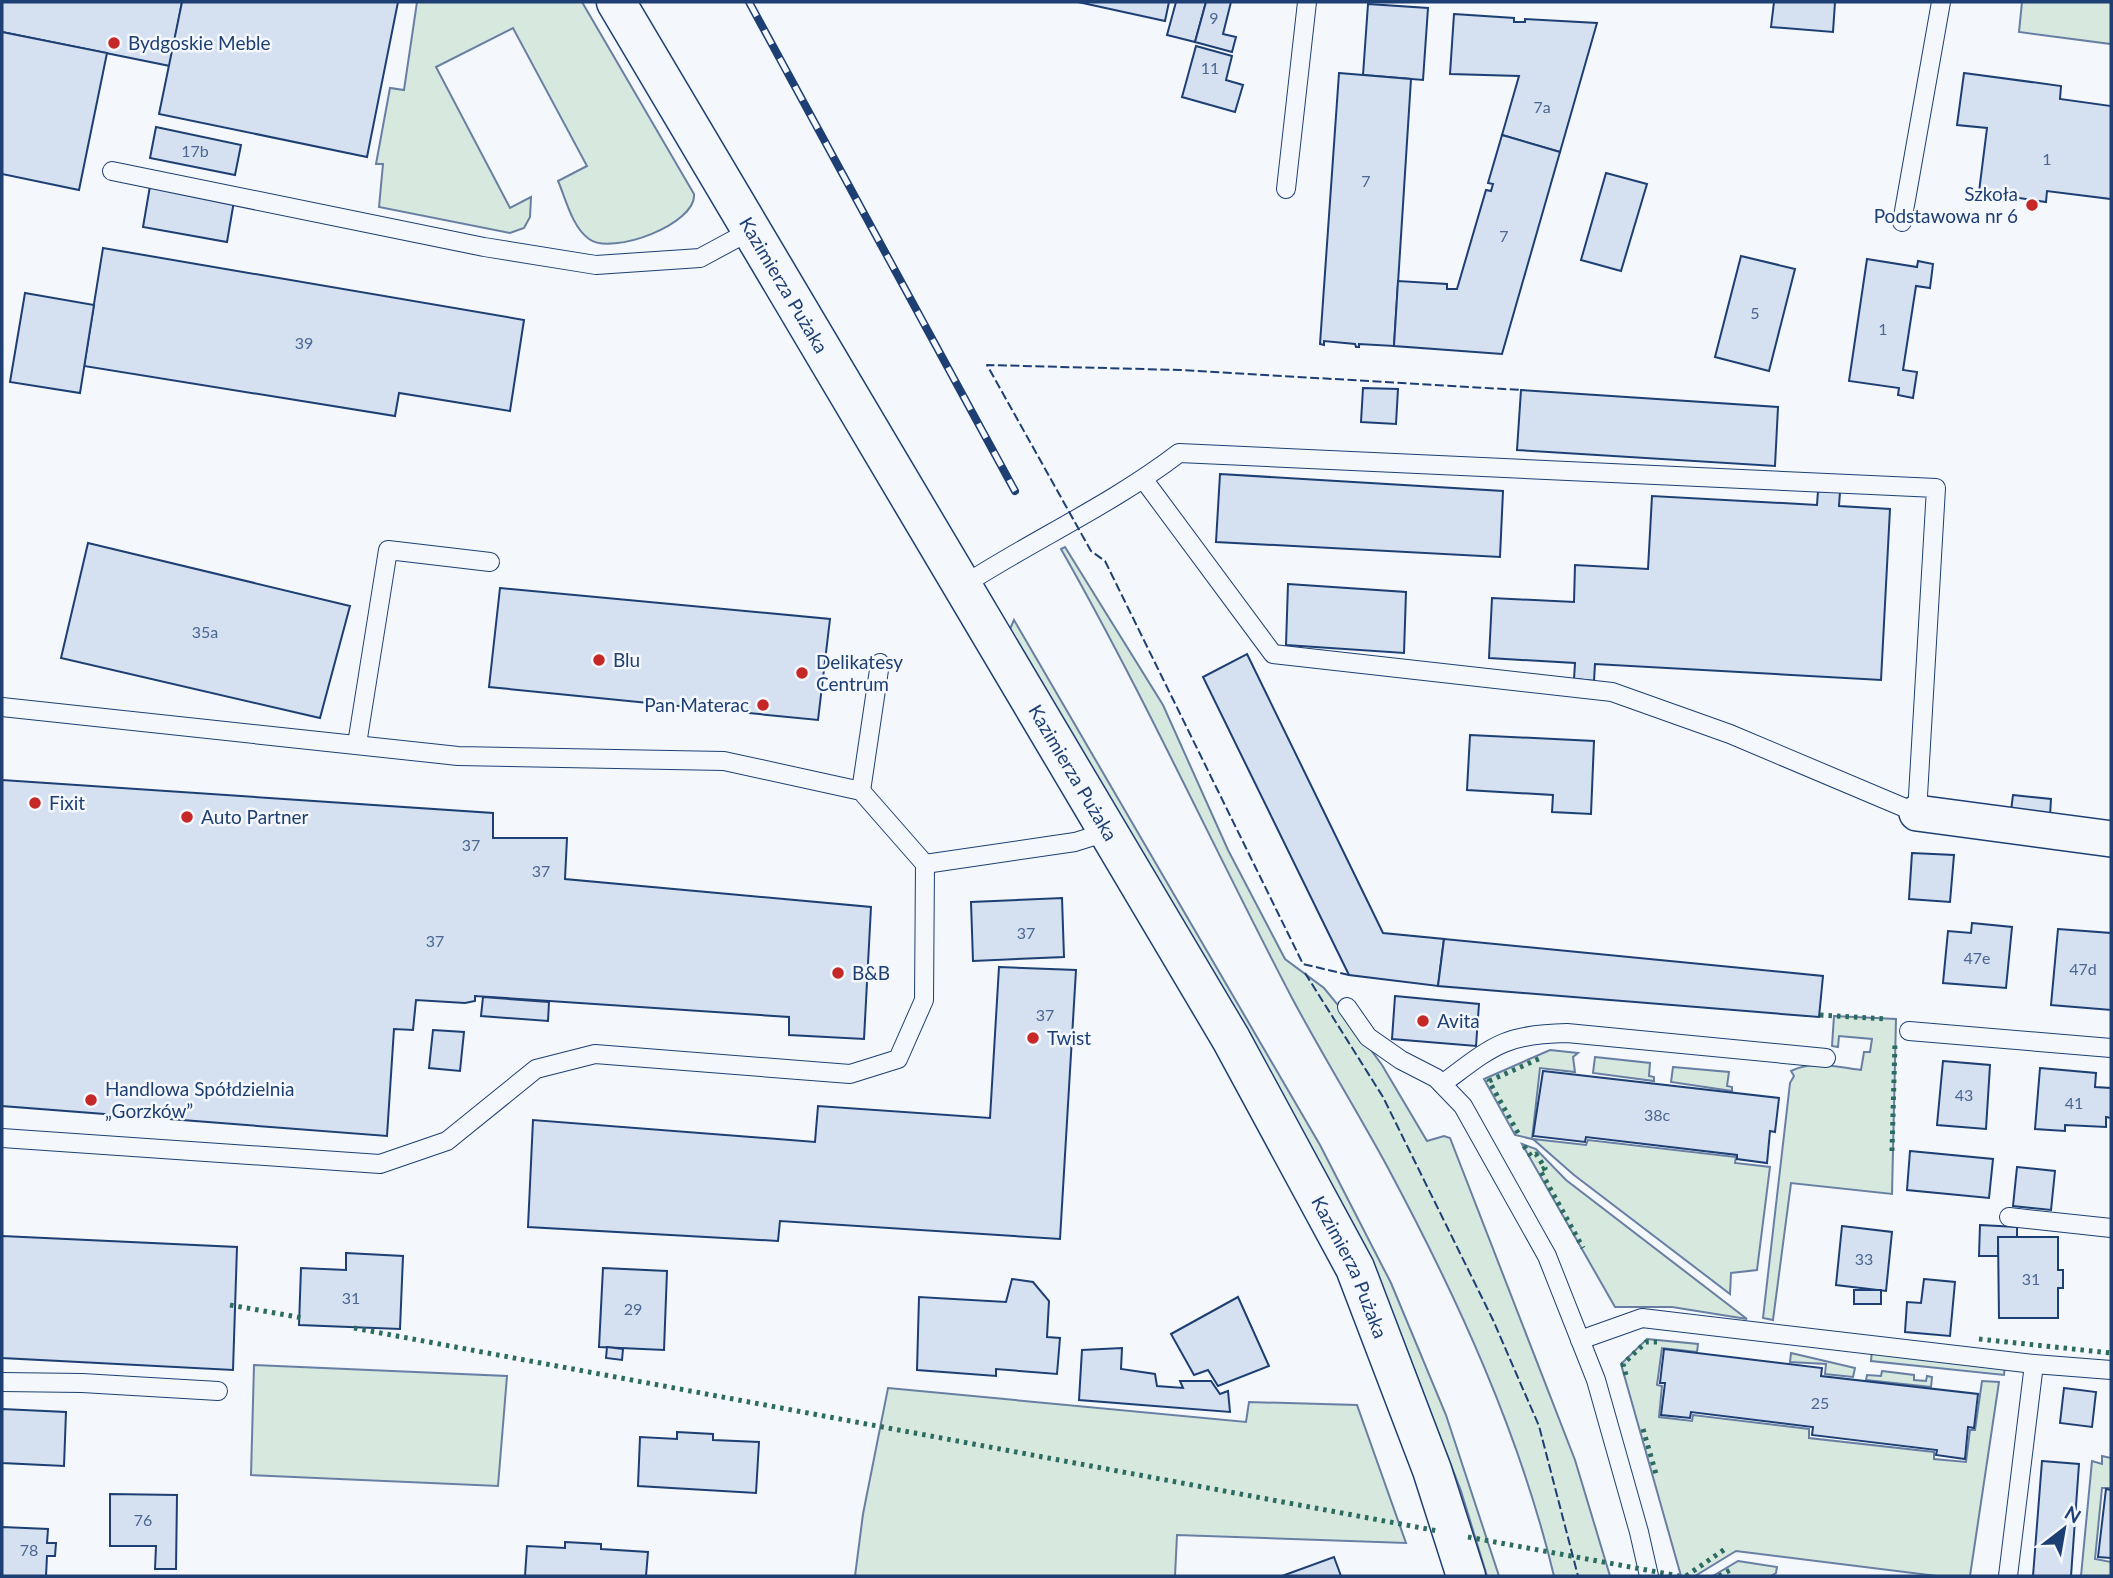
<svg xmlns="http://www.w3.org/2000/svg" width="2113" height="1578" viewBox="0 0 2113 1578" font-family="Lato,sans-serif">
  <rect width="100%" height="100%" fill="#f4f7fb"/>
  <g fill="#d7e8df" stroke="#687fa3" stroke-width="2">
    <path d="M417,2h165l112,192c3,30 -82,62 -105,45 -17,-12 -23,-40 -31,-58l29,-15 -74,-138 -77,39 74,141 21,-11 -1,20 -6,11 -14,5 -131,-26 4,-43h-7l14,-76 14,2z"/>
    <path d="M2022,2h89v42l-92,-12z"/>
    <path d="M1065,547l98,158 65,145 57,109 39,29 14,17 44,60 45,76 17,-5 6,2 125,322 35,116h-56c-34,-142 -97,-279 -166,-408 -31,-57 -65,-112 -96,-170 -78,-149 -148,-303 -231,-449z"/>
    <path d="M1014,620l306,525 71,138 55,132 53,161h-12l-26,-85 -64,-166 -387,-696z"/>
    <path d="M1834,1016l62,3 -4,175 -101,-11 -18,137 -10,-2 27,-235 4,-7 -3,-5c22,-11 46,-4 70,-1l3,-18h6l2,-13 -33,-3 -1,11 -6,-1z"/>
    <path d="M1550,1050l28,3 -5,4 2,15 -35,-4 -8,71 -17,-4 -31,-56z"/>
    <path d="M1595,1057l55,6 -1,13 5,1v4l-61,-8z"/>
    <path d="M1673,1067l56,5 -2,14 5,1v4l-61,-9z"/>
    <path d="M1533,1139l53,6 2,-5 148,17 -1,6 35,4 -13,103 -26,3 -1,21 -156,-119z"/>
    <path d="M1522,1144l14,5 30,31 181,139 -75,-12h-57z"/>
    <path d="M1647,1339l51,5 -1,8 -35,-4 -5,37 5,1 -3,31 33,4 1,-6 116,14v9l125,14v7l32,3 4,-32h5l7,-49 17,1 -29,194h-33l-201,-25 -41,25h-14l-60,-212z"/>
    <path d="M1872,1350l133,14 -1,11 -133,-14z"/>
    <path d="M1791,1353l64,15 -2,9 -28,-3 1,-10 -36,-2z"/>
    <path d="M254,1365l253,11 -9,110 -247,-11z"/>
    <path d="M1882,1371l32,4v5l12,1 1,-5 5,1 -1,10 -65,-7 1,-5 14,1z"/>
    <path d="M888,1388l358,34 3,-20 108,3 49,138 -229,-8 -2,41h-320l8,-62z"/>
    <path d="M2102,1456l9,2v30h-9l-7,71 16,3v14h-30l11,-115 10,3z"/>
    <path d="M1738,1561l39,6 -1,6 -5,3h-58z"/>
  </g>
  <g fill="#d5e0f0" stroke="#1d3f73" stroke-width="2">
    <path d="M2,2h180l-12,64 -168,-34z"/>
    <path d="M182,2h216l-31,155 -208,-43z"/>
    <path d="M1078,2h91l-4,19z"/>
    <path d="M1176,2h30l-11,40 -28,-7z"/>
    <path d="M1206,2h25l-8,32 13,3 -4,15 -37,-10z"/>
    <path d="M1774,2h61l-2,30 -62,-5z"/>
    <path d="M1368,4l60,4 -5,72 -60,-5z"/>
    <path d="M1454,14l60,4v4h11v-3l72,4 -37,129 -58,-17 17,-59 -69,-2z"/>
    <path d="M2,32l105,21 -28,137 -77,-16z"/>
    <path d="M1196,46l36,10 -6,24 17,5 -8,27 -53,-15z"/>
    <path d="M1339,73l72,6 -17,267 -35,-2v3h-3l-1,-3 -31,-3v4l-4,-1z"/>
    <path d="M1964,73l97,13 -1,13 51,7v93l-64,-8 -1,11 -67,-10 8,-64 -30,-3z"/>
    <path d="M156,127l85,18 -6,30 -85,-17z"/>
    <path d="M1502,135l58,17 -58,202 -108,-8 4,-65 49,3v5h10l29,-99 5,1 2,-7 -5,-1z"/>
    <path d="M1606,173l41,11 -26,87 -40,-11z"/>
    <path d="M150,186l84,15 -7,41 -84,-15z"/>
    <path d="M103,248l421,72 -14,91 -111,-18 -4,23 -311,-50z"/>
    <path d="M1741,256l54,13 -26,102 -54,-14z"/>
    <path d="M1867,259l50,8 1,-6 15,3 -3,24 -14,-2 -13,84 14,2 -4,26 -15,-3 1,-7 -50,-7z"/>
    <path d="M25,293l69,12 -14,88 -70,-11z"/>
    <path d="M1363,388l35,1 -2,35 -35,-2z"/>
    <path d="M1521,390l257,17 -3,59 -258,-16z"/>
    <path d="M1220,474l283,17 -3,66 -284,-15z"/>
    <path d="M1818,491l22,1 -1,14 51,3 -9,171 -286,-16 -1,17 -20,-2 1,-16 -86,-5 3,-60 82,4 1,-37 73,4 4,-73 165,9z"/>
    <path d="M88,543l262,63 -30,112 -259,-60z"/>
    <path d="M1288,584l118,8 -2,61 -118,-8z"/>
    <path d="M500,588l330,31 -12,101 -329,-33z"/>
    <path d="M1247,654l136,279 61,6 -6,47 -89,-11 -146,-298z"/>
    <path d="M1470,735l124,6 -3,73 -39,-2 1,-17 -86,-5z"/>
    <path d="M2,780l491,33v25h74l-2,41 306,28 -7,132 -75,-4v-18l-314,-21v5l-10,2 -49,-3 -3,30 -19,-1 -7,107 -385,-30z"/>
    <path d="M2013,795l38,4 -1,17 -39,-5z"/>
    <path d="M1912,853l42,2 -4,47 -41,-3z"/>
    <path d="M1062,898l2,59 -91,4 -2,-59z"/>
    <path d="M1972,923l40,4 -6,61 -63,-5 5,-52 23,2z"/>
    <path d="M2058,929l53,4v77l-60,-5z"/>
    <path d="M1444,939l379,37 -4,41 -381,-31z"/>
    <path d="M999,967l77,3 -16,269 -280,-18 -2,20 -250,-14 5,-107 282,22 3,-36 172,12z"/>
    <path d="M1395,996l84,8 -3,42 -84,-7z"/>
    <path d="M483,997l66,5 -1,19 -67,-5z"/>
    <path d="M433,1030l31,2 -4,39 -31,-3z"/>
    <path d="M1943,1061l47,4 -4,64 -49,-4z"/>
    <path d="M2040,1068l56,5 -1,14 16,1v30l-5,-1v10l-41,-2v6l-30,-2z"/>
    <path d="M1543,1071l236,27 -4,34 -5,-1 -3,32 -30,-4v-4l-151,-18 -1,5 -52,-6z"/>
    <path d="M1910,1151l83,8 -4,39 -82,-8z"/>
    <path d="M2017,1167l38,4 -4,39 -38,-4z"/>
    <path d="M1980,1225l37,2v10h-19v19h-19z"/>
    <path d="M1842,1226l50,6 -6,59 -50,-6z"/>
    <path d="M2,1236l235,11 -4,123 -231,-12z"/>
    <path d="M1998,1237h60v33h5v18h-5v30h-59z"/>
    <path d="M346,1253l57,3 -3,73 -101,-4 2,-57 45,2z"/>
    <path d="M603,1268l64,3 -3,79 -65,-3z"/>
    <path d="M1012,1279l21,3 16,19 -2,36 13,1 -3,36 -61,-5v7l-79,-6 2,-73 87,5z"/>
    <path d="M1924,1279l31,3 -5,54 -45,-4 2,-30 14,1z"/>
    <rect x="1854" y="1290" width="27" height="14"/>
    <path d="M1238,1297l31,69 -51,20 -10,-16 -14,5 -23,-41z"/>
    <path d="M607,1347l16,2 -1,11 -16,-2z"/>
    <path d="M1122,1348l-1,21 34,5 2,12 26,2 -3,-7h31l9,13 8,-3 2,21 -151,-12 3,-50z"/>
    <path d="M1664,1349l158,19 -1,8 157,18 -4,34 -6,-1 -3,32 -29,-4 1,-5 -125,-15 1,-8 -122,-15 -1,6 -29,-3 4,-32h-5z"/>
    <path d="M2064,1388l32,4 -4,35 -32,-4z"/>
    <path d="M2,1409l64,3 -2,54 -62,-3z"/>
    <path d="M677,1432l36,2v6l46,2 -3,51 -118,-7 2,-49 37,2z"/>
    <path d="M2042,1461l37,3 -8,112h-38z"/>
    <path d="M2106,1489l5,1v68l-13,-1z"/>
    <path d="M110,1494l67,1 -1,74h-21l1,-23h-46z"/>
    <path d="M2,1527l46,2 -1,14h9l-1,13h-8l-1,20h-44z"/>
    <path d="M565,1542l36,2v5l47,3 -2,24h-121l2,-30 38,2z"/>
    <path d="M1334,1557l7,19h-59z"/>
  </g>
  <g fill="none" stroke-linecap="round" stroke-linejoin="round">
    <g stroke="#1d3f73" stroke-width="20">
      <g id="service">
        <path d="M112,171l372,76 112,18 104,-7 50,-27"/>
        <path d="M1286,189l21,-187"/>
        <path d="M1902,222l39,-220"/>
        <path d="M962,586c71,-46 149,-81 217,-133l757,35 -19,325 -187,-79 -118,-42 -339,-38 -129,-174"/>
        <path d="M2,707l456,49 266,5 137,30 64,73 -1,136 -26,59 -48,15 -255,-20 -59,15 -89,72 -67,23 -378,-26"/>
        <path d="M357,744l31,-194 102,12"/>
        <path d="M861,791l19,-128"/>
        <path d="M925,864l150,-22 32,-10"/>
        <path d="M1347,1007l21,30 33,23 35,18 27,28 84,150 49,124 43,152 10,44"/>
        <path d="M1909,1031l202,17"/>
        <path d="M1442,1084c50,-37 61,-50 125,-51l259,25"/>
        <path d="M2009,1217l102,11"/>
        <path d="M1580,1340l62,-22 392,46"/>
        <path d="M2,1382l80,1 136,8"/>
        <path d="M2008,1576l26,-212 77,6"/>
      </g>
    </g>
    <g stroke="#1d3f73" stroke-width="38">
      <path id="minor" d="M1917,813l194,26"/>
    </g>
    <g stroke="#1d3f73" stroke-width="41">
      <g id="tertiary">
        <path id="s1" d="M616,2l615,1037 124,229 77,202 34,106"/>
      </g>
    </g>
    <use href="#service" stroke="#f4f7fb" stroke-width="18"/>
    <use href="#minor" stroke="#f4f7fb" stroke-width="35"/>
    <use href="#tertiary" stroke="#f4f7fb" stroke-width="38"/>
    <g stroke="#1d3f73" stroke-width="8">
      <path id="rail" d="M749,2l266,489"/>
    </g>
    <use href="#rail" stroke="#f4f7fb" stroke-width="5" stroke-dasharray="16" stroke-linecap="butt"/>
    <g stroke="#2c6c60" stroke-width="5" stroke-dasharray="3.5 5" stroke-linecap="butt">
      <path d="M1820,1015l67,4"/>
      <path d="M1518,1133l-29,-52 54,-24"/>
      <path d="M1524,1146l7,10 5,-2 9,14 -5,2 43,78"/>
      <path d="M1892,1151l3,-108"/>
      <path d="M230,1305l73,13"/>
      <path d="M354,1328l1084,203"/>
      <path d="M1979,1339l132,14"/>
      <path d="M1626,1375l-3,-11 23,-22h11"/>
      <path d="M1643,1429l13,45"/>
      <path d="M1468,1537l211,39"/>
      <path d="M1686,1576l42,-29"/>
      <path d="M1719,1576l15,-8"/>
    </g>
    <g stroke="#1d3f73" stroke-width="2" stroke-dasharray="9 3.5" stroke-linecap="butt">
      <path d="M1305,973l78,124 110,223 46,106 39,150"/>
      <path d="M1349,975l-46,-11 -198,-403 -14,-10 -104,-186 193,5 341,20"/>
    </g>
  </g>
  <g fill="#c62828" stroke="#f4f7fb" stroke-width="2.5">
    <circle cx="114" cy="43" r="7"/>
    <circle cx="2032" cy="205" r="7"/>
    <circle cx="599" cy="660" r="7"/>
    <circle cx="802" cy="673" r="7"/>
    <circle cx="763" cy="705" r="7"/>
    <circle cx="35" cy="803" r="7"/>
    <circle cx="187" cy="817" r="7"/>
    <circle cx="838" cy="973" r="7"/>
    <circle cx="1423" cy="1021" r="7"/>
    <circle cx="1033" cy="1038" r="7"/>
    <circle cx="91" cy="1100" r="7"/>
  </g>
  <g text-anchor="middle" stroke-width="5" stroke-linejoin="round" paint-order="stroke">
    <g font-size="16" fill="#4b6792">
      <text x="1214" y="24">9</text>
      <text x="1210" y="74">11</text>
      <text x="1542" y="113">7a</text>
      <text x="195" y="157">17b</text>
      <text x="2047" y="165">1</text>
      <text x="1366" y="187">7</text>
      <text x="1504" y="242">7</text>
      <text x="1755" y="319">5</text>
      <text x="1883" y="335">1</text>
      <text x="304" y="349">39</text>
      <text x="205" y="638">35a</text>
      <text x="471" y="851">37</text>
      <text x="541" y="877">37</text>
      <text x="1026" y="939">37</text>
      <text x="435" y="947">37</text>
      <text x="1977" y="964">47e</text>
      <text x="2083" y="975">47d</text>
      <text x="1045" y="1021">37</text>
      <text x="1964" y="1101">43</text>
      <text x="2074" y="1109">41</text>
      <text x="1657" y="1121">38c</text>
      <text x="1864" y="1265">33</text>
      <text x="2031" y="1285">31</text>
      <text x="351" y="1304">31</text>
      <text x="633" y="1315">29</text>
      <text x="1820" y="1409">25</text>
      <text x="143" y="1526">76</text>
      <text x="29" y="1556">78</text>
    </g>
    <g font-size="19" fill="#1d3f73" stroke="#f4f7fb" text-anchor="start">
      <text x="128" y="50">Bydgoskie Meble</text>
      <text x="2018" y="201" text-anchor="end">Szkoła<tspan x="2018" dy="22">Podstawowa nr 6</tspan></text>
      <text x="613" y="667">Blu</text>
      <text x="816" y="669">Delikatesy<tspan x="816" dy="22">Centrum</tspan></text>
      <text x="749" y="712" text-anchor="end">Pan Materac</text>
      <text x="49" y="810">Fixit</text>
      <text x="201" y="824">Auto Partner</text>
      <text x="852" y="980">B&amp;B</text>
      <text x="1437" y="1028">Avita</text>
      <text x="1047" y="1045">Twist</text>
      <text x="105" y="1096">Handlowa Spółdzielnia<tspan x="105" dy="22">„Gorzków”</tspan></text>
    </g>
    <g font-size="19" fill="#1d3f73" stroke="#f4f7fb">
      <text dy="7" stroke="none"><textPath href="#s1" startOffset="329">Kazimierza Pużaka</textPath></text>
      <text dy="7" stroke="none"><textPath href="#s1" startOffset="896">Kazimierza Pużaka</textPath></text>
      <text dy="7" stroke="none"><textPath href="#s1" startOffset="1463">Kazimierza Pużaka</textPath></text>
    </g>
  </g>
  <rect width="2113" height="1578" fill="none" stroke="#1d3f73" stroke-width="7"/>
  <g transform="translate(2064 1529) rotate(31)" stroke="#f4f7fb" stroke-width="5" paint-order="stroke">
  <path d="M0-5L12 26L0 18L-12 26Z" fill="#1d3f73"/>
  <text y="-10" font-size="19" font-weight="bold" text-anchor="middle" fill="#1d3f73">N</text>
  </g>
</svg>
